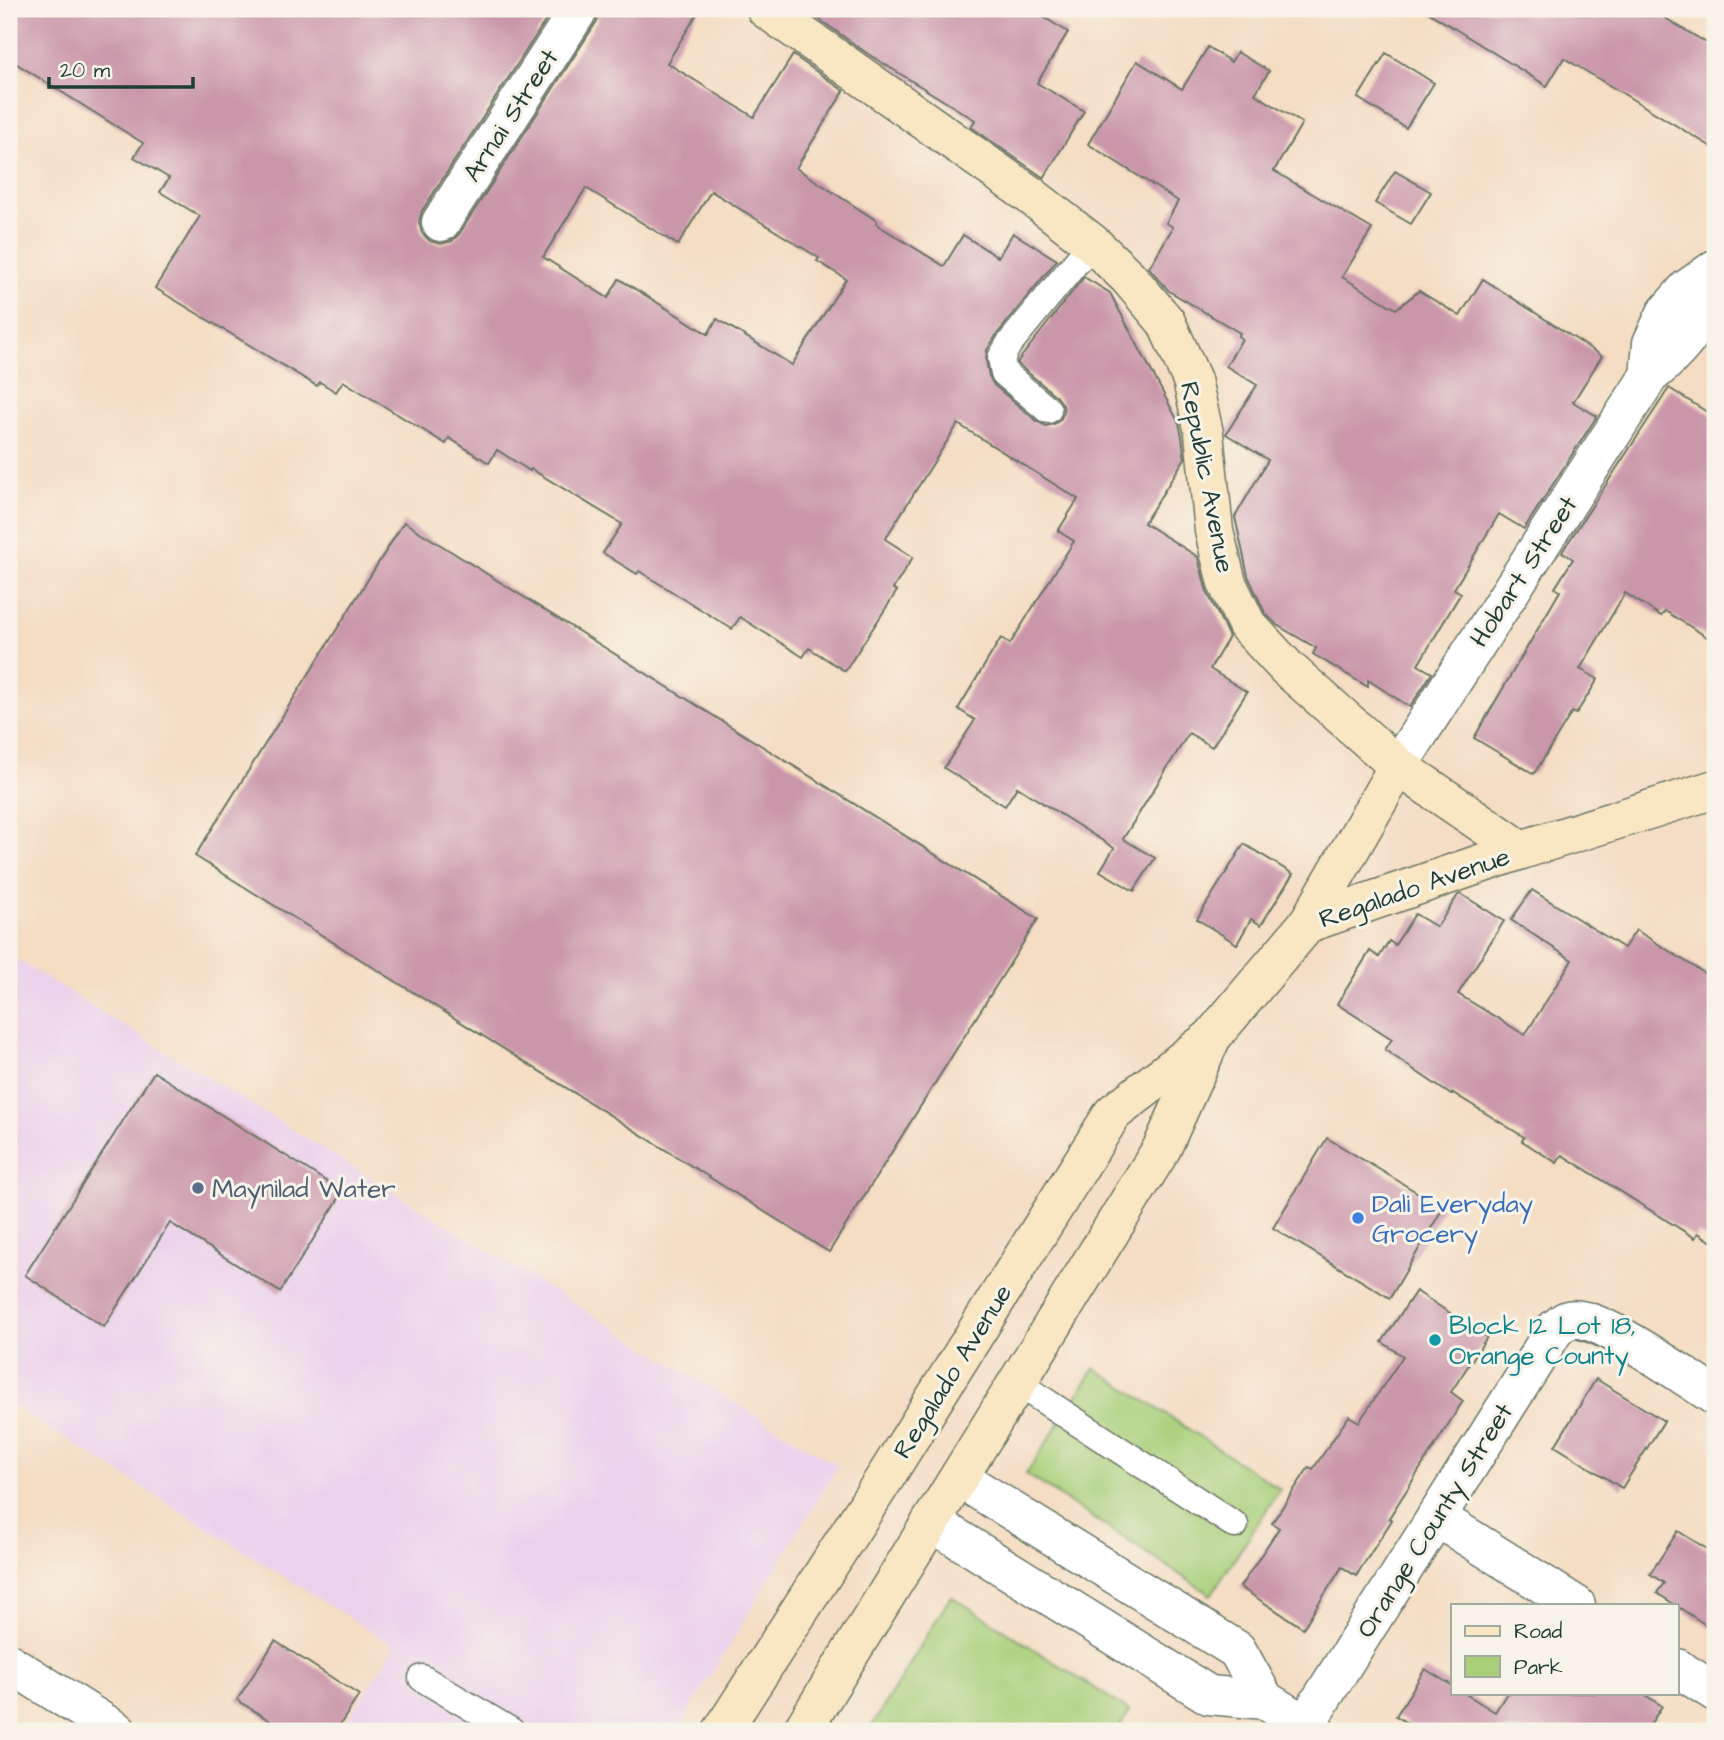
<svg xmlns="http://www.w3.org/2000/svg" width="1724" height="1740" viewBox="0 0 1724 1740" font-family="'Architects Daughter',sans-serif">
  <rect width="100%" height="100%" fill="#f7f3e8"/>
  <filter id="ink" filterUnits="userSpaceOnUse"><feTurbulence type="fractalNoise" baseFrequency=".0143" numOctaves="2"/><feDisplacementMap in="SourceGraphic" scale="14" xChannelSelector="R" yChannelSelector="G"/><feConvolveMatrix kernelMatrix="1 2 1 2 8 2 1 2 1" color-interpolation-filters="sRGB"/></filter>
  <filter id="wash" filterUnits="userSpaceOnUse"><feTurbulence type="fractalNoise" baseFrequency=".00686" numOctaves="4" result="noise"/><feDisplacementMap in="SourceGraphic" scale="28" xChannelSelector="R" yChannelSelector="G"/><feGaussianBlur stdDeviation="1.57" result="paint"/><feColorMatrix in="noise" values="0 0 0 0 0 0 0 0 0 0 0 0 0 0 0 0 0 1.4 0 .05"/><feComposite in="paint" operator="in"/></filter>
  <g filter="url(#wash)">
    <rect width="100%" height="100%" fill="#f4ddc3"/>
    <path fill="#ebd1ec" d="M17,960l821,506 -161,265h-335l52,-85 -385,-243v-430z"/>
    <g fill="#a9cf79" stroke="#648656" stroke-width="2">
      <path d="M1095,1368l185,121 -69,106 -185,-121z"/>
      <path d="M951,1596l179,115 -14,20h-247z"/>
    </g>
    <g id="blocks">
      <g fill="#ca97aa" fill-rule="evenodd">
        <path d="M9,9h544l-131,202 -3,11 3,11 8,8 11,3 11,-3 7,-7 138,-213 4,-12h99l-33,54 87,54 39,-62 51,36 -48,77 81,53 -1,3 68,42 19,-31 35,22 15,-24 44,27 -60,74 -10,16 -1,10 3,16 5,9 44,37 8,4 8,-2 6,-4 4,-8 -1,-7 -5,-7 -40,-34v-3l66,-84 26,16 69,130 3,14 3,21 -41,65 54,34 9,35 22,45 -19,32 37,23 -35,55 -23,-14 -66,106 32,19 -21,33 -34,-20 14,-23 -97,-61 -12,19 -61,-38 31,-48 -17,-11 43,-71 9,6 64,-103 -16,-10 20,-32 -120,-75 -73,115 28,18 -20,32 4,2 -52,80 -36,-23 -6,9 -63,-40 -8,12 -93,-58 -2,3 -34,-21 19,-29 -91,-55 -1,2 -33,-21 -8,13 -40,-25 -3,6 -103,-63 -7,11 -16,-10 -3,4 -162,-98 45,-72 -40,-24 9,-14 -35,-21 9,-14 -134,-84zM586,188l92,57 33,-54 108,67 -2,3 29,18 -54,86 -75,-46 -9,15 -89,-55 -11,19 -65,-41z"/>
        <path d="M821,9h209l38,23 -31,51 47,28 -40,67 -73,-51 4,-7 -107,-66 -52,-37z"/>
        <path d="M1423,9h227l65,39v101l-151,-91 -17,28z"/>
        <path d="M1208,47l23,15 6,-10 32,19 -14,23 47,29 -28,48 98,58 -30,48 54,32 23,-18 41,25 23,-37 119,77 -29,46 24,14 -73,113 -25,-15 -45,75 7,4 -43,72 14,8 -22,34 -42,-27v7l-55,-33 3,-6 -39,-23 -12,-12 -17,-37 -13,-59 33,-57 -42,-26 31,-49 -31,-19 16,-27 -4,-3 2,-3 -71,-42 -20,-23 24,-41 -7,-4 12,-22 -90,-57 49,-83 45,28z"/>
        <path d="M1386,53l48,30 -28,45 -48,-30z"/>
        <path d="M1395,171l36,21 -20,32 -36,-21z"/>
        <path d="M1669,388l46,29v225l-50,-31 -4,5 -36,-23 -45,76 18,10 -22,35 -4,-2 -38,62 -60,-36 86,-147 -5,-3 18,-29 -11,-7z"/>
        <path d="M404,522l634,397 -209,333 -634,-396z"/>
        <path d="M1244,844l49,30 -32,51 -10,-6 -14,25 -40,-25z"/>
        <path d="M1532,890l92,58 12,-18 79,50v264l-17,-11 -3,5 -133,-83 -5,8 -35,-22 2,-4 -71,-44 -2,2 -66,-45 7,-11 -55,-35 33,-53 9,6 10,-16 6,4 20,-31 22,13 21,-32 3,-1 43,27 -46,73 67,41 47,-75 -61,-40z"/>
        <path d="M154,1072l189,120 -63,100 -110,-69 -66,104 -79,-52z"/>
        <path d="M1327,1138l116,70 -53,90 -117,-70z"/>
        <path d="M1416,1291l71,46 -36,55 12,9 -74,117 3,2 -36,56 -14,-9 -39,61 -63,-41 39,-59 -7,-5 37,-56 4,2 36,-53 10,6 44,-66 -21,-14z"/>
        <path d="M1596,1379l68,42 -42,67 -67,-42z"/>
        <path d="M1678,1531l37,23v77l-58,-38 7,-10 -14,-9z"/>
        <path d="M275,1641l84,54 -23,36h-50l-49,-31z"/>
        <path d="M1425,1669l28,17v7h11l31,19 12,-19h135l20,13 -16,25h-226l-24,-15z"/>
      </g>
    </g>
  </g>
  <g filter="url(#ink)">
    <use href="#blocks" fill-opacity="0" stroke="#6a7566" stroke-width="2"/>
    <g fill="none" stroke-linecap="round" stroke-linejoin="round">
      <g stroke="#6a7566" stroke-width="29">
        <g id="service">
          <path d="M1048,410l-44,-37 -3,-15 8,-14 83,-101"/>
          <path d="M1017,1383l218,142"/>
          <path d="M422,1678l89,53"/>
        </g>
      </g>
      <g stroke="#6a7566" stroke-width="41">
        <g id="minor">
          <path d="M441,222l138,-213"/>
          <path d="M1649,376l3,-33 14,-30 21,-24 28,-20"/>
          <path d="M1398,766l251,-390c41,-33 54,-54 65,-105"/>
          <path d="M959,1478l278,172 28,50"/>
          <path d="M1436,1517l140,88"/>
          <path d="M931,1522l278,173 56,5 50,31"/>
          <path d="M9,1663l108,68"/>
          <path d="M1677,1668l38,24"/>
          <path d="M1305,1725l250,-396c4,-3 9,-8 13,-9 27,-9 121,60 147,76"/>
        </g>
      </g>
      <g stroke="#6a7566" stroke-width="41">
        <g id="secondary">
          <path d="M766,9l264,186 62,48 36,34 38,45 26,58 12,53 10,98 13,52 20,42 40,43 111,98 123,84"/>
          <path d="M1308,923l213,-73 194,-61"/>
          <path d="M722,1731l166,-258 225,-360 98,-75 97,-115 90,-157"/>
          <path d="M802,1731l360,-583 48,-107"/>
        </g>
      </g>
      <use href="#service" stroke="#fff" stroke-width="26"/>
      <use href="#minor" stroke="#fff" stroke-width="38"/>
      <use href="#secondary" stroke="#f9e7c3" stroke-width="38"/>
    </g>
  </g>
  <circle fill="#5c6f8a" stroke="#f7f3e8" stroke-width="2.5" cx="198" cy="1188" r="7"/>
  <circle fill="#3f7fe0" stroke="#f7f3e8" stroke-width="2.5" cx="1358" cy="1218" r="7"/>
  <circle fill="#0f9aa8" stroke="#f7f3e8" stroke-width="2.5" cx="1435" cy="1340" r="7"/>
  <g text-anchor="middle" stroke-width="6" stroke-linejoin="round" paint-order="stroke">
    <g font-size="26" fill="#1f3d34" stroke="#f7f3e8">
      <text transform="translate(510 115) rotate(-57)" y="9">Arnai Street</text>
      <text transform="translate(1208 477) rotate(79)" y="9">Republic Avenue</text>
      <text transform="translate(1523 571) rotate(-57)" y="9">Hobart Street</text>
      <text transform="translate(1414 887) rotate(-19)" y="9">Regalado Avenue</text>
      <text transform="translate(952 1371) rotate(-58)" y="9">Regalado Avenue</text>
      <text transform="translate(1434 1520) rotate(-58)" y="9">Orange County Street</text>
    </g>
    <g font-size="26" fill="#4e5e75" stroke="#f7f3e8" text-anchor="start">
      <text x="212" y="1197">Maynilad Water</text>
    </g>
    <g font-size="26" fill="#366cbe" stroke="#f7f3e8" text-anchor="start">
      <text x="1372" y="1212">Dali Everyday<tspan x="1372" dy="30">Grocery</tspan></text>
    </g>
    <g font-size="26" fill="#0d838f" stroke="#f7f3e8" text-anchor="start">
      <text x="1449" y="1334">Block 12 Lot 18,<tspan x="1449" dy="30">Orange County</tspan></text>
    </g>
  </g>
  <rect width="1724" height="1740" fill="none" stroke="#f7f3e8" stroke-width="35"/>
  <rect x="1451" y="1604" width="228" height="91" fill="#f7f3e8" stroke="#a1aaa0" stroke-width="2"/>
  <rect x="1465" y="1626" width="35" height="10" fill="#f9e7c3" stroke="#a1aaa0" stroke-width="2"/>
  <text x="1514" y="1638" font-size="21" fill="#1f3d34">Road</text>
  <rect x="1465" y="1656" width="35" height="21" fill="#a9cf79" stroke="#a1aaa0" stroke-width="2"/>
  <text x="1514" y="1674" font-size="21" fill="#1f3d34">Park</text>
  <path d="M49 77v10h144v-10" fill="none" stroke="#1f3d34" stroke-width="3.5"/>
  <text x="60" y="77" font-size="21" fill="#1f3d34" stroke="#f7f3e8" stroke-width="5" paint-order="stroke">20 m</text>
</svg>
